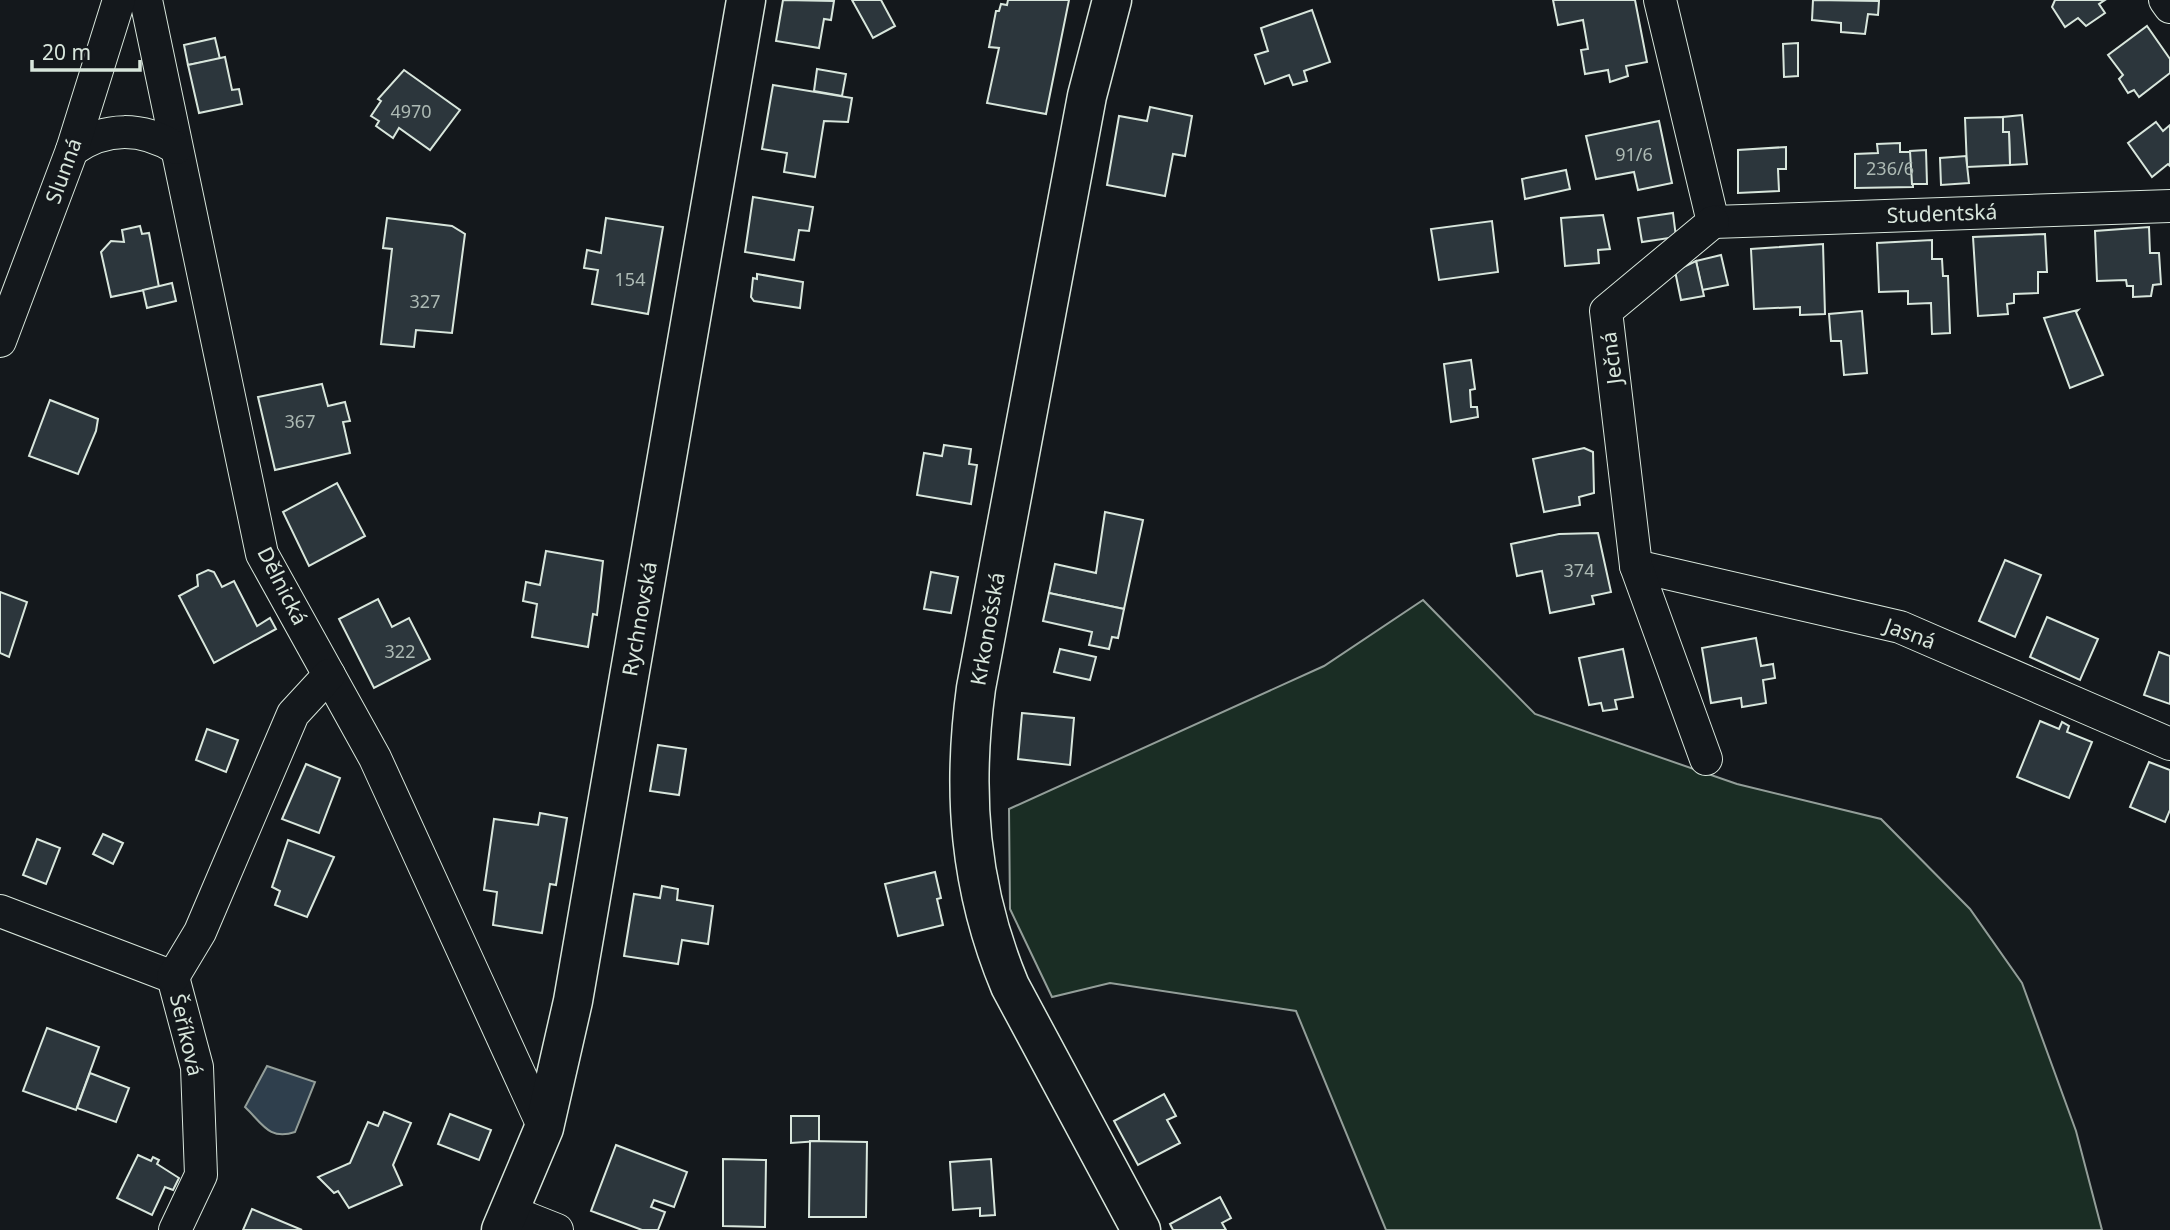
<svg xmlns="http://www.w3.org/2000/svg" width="2170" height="1230" viewBox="0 0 2170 1230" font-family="'Noto Sans',sans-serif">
  <rect width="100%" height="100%" fill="#14181c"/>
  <path fill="#1a2d24" stroke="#939e99" stroke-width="2" d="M1423,600l112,114 202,70 144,35 89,90 52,74 54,148 26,99h-716l-90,-219 -186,-28 -58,14 -42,-88 -1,-100 315,-143z"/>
  <path fill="#2f3f4d" stroke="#939e99" stroke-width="2" d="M267,1066l48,16 -20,50c-26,9 -33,-9 -50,-25z"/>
  <g fill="#2c363c" stroke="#d8e6dc" stroke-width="2">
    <path d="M783,0l51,1 -3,19 -7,-1 -5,29 -43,-7z"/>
    <path d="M852,0h29l14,26 -22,12z"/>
    <path d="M1008,0h61l-23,114 -59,-11 12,-55 -10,-1 7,-36h3l2,-7 6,1z"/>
    <path d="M1553,0h82l12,62 -21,4 2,10 -18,6 -2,-12 -23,4 -4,-24 7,-1 -5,-29 -25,5z"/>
    <path d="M1813,0l66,1 -1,14 -10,-1 -3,20 -24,-2v-9l-29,-3z"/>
    <path d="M2055,0h50l-6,4 6,9 -19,13 -8,-8 -13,9 -13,-20z"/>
    <path d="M1312,10l18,52 -26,9 3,10 -14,4 -4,-10 -24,9 -10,-29 13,-4 -7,-23z"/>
    <path d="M2147,26l23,33v14l-31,24 -5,-7 -6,3 -9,-14 4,-4 -15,-20z"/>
    <path d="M215,38l5,21 -32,6 -4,-20z"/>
    <path d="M1798,43v33l-14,1 -1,-33z"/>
    <path d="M225,57l7,33 7,-1 3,15 -43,9 -11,-48z"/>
    <path d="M817,69l29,5 -4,22 -28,-5z"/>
    <path d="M404,70l56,40 -30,40 -31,-22 -6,10 -17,-12 3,-5 -8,-5 10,-15 -3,-2z"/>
    <path d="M773,85l79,13 -4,24 -24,-1 -9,56 -31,-5 3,-19 -25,-4z"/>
    <path d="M1150,107l42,9 -7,40 -12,-2 -8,42 -58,-11 12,-69 28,5z"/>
    <path d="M2022,115l5,49 -17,1 -1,-33h-6v-15z"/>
    <path d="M2003,117v15h6l1,33 -43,2 -2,-49z"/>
    <path d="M1659,121l13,62 -34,7 -4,-18 -38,7 -10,-43z"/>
    <path d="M2156,122l7,9 7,-6v41l-2,-2 -16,13 -24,-34z"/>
    <path d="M1900,143v9h11l2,35 -58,1v-34l23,-1 -1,-9z"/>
    <path d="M1786,147v22h-8l1,22 -41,2v-43z"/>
    <path d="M1926,150l1,34h-15l-2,-33z"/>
    <path d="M1966,156l3,27 -28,2 -1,-27z"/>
    <path d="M1566,170l4,19 -45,10 -3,-20z"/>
    <path d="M753,197l60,10 -4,24 -10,-1 -5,30 -49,-8z"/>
    <path d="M1673,213l3,24 -34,5 -4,-24z"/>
    <path d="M1603,215l7,34 -12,1 1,13 -34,3 -4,-48z"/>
    <path d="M387,218l65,8 13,8 -13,99 -36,-3 -2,17 -33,-3 11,-95 -9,-1z"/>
    <path d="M606,218l57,9 -15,87 -56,-10 6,-34 -14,-2 3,-18 14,3z"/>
    <path d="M1492,221l6,51 -59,8 -8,-51z"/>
    <path d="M140,226l2,8 7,-1 10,54 -48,10 -10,-45 10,-11 13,1 -2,-12z"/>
    <path d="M2149,227l1,26h9l2,31 -8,1 -2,11 -18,1v-11h-6l-1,-6 -29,1 -2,-50z"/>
    <path d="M2045,234l2,38h-9v21l-24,1v9l-7,1 1,10 -30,2 -5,-79z"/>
    <path d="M1932,240v19h10l1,17h5l2,57 -18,1 -1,-31 -23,1v-13l-29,1 -2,-49z"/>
    <path d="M1823,244l2,70 -25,1v-8l-46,2 -3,-60z"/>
    <path d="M1721,255l7,30 -26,5 -6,-29z"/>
    <path d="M1696,261l8,35 -23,4 -6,-29z"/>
    <path d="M757,274l46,8 -3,26 -46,-7 -3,-4 2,-19 4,1z"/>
    <path d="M172,283l4,18 -29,7 -4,-18z"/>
    <path d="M2078,310l-2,2 27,63 -33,13 -26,-70z"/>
    <path d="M1862,311l5,62 -23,2 -3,-34h-10l-2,-27z"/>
    <path d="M1471,360l4,29 -5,1 1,17h6l1,10 -27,5 -7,-58z"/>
    <path d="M322,384l6,22 17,-4 5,19 -7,1 7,31 -75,17 -17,-73z"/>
    <path d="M50,400l48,19 -2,12 -18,43 -49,-18z"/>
    <path d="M944,445l27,4 -2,15 8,1 -6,39 -54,-9 7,-42 18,3z"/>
    <path d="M1584,448l9,4 1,41 -15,4 1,8 -36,7 -11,-53z"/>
    <path d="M337,483l28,53 -56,30 -26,-54z"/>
    <path d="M1105,512l38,8 -19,89 -75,-16 6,-29 41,9z"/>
    <path d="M1598,533l13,59 -19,4 2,8 -44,9 -8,-42 -25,5 -6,-32 48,-10z"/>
    <path d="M546,551l57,10 -6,54 -4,-1 -5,33 -56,-10 5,-33 -14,-3 3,-19 14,3z"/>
    <path d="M2005,560l36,15 -26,62 -36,-16z"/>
    <path d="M208,570l6,2 8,15 12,-6 23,45 13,-8 6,11 -62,34 -35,-67 19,-10 -1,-11z"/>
    <path d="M931,572l27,5 -7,36 -27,-4z"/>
    <path d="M0,592l27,10 -18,55 -9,-4z"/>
    <path d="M1049,593l75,16 -6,29 -6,-1 -3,12 -20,-4 3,-13 -49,-11z"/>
    <path d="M378,599l14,28 17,-9 21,41 -56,29 -35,-69z"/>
    <path d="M2047,617l51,22 -18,41 -50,-23z"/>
    <path d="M1756,638l5,28 12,-2 2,14 -12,2 3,23 -24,4 -1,-9 -30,5 -9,-55z"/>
    <path d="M1060,649l36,8 -6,23 -36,-8z"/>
    <path d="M1623,649l10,48 -18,3 2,9 -14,2 -2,-8 -12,2 -10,-47z"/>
    <path d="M2159,652l11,4v48l-26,-9z"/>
    <path d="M1022,713l52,5 -4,47 -52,-6z"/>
    <path d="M2040,721l19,8 3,-7 7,4 -2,6 25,10 -23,56 -52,-21z"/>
    <path d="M207,729l31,11 -12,32 -30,-12z"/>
    <path d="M658,745l28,4 -7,46 -29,-4z"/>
    <path d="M2149,762l21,8v40l-5,12 -35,-15z"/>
    <path d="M306,764l34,14 -21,55 -37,-14z"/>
    <path d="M540,813l27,5 -11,67 -6,-1 -8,49 -49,-8 4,-33 -13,-2 10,-71 44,6z"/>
    <path d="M103,834l20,9 -10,21 -20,-10z"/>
    <path d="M37,839l23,9 -14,36 -23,-9z"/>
    <path d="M288,840l46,17 -27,60 -32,-12 5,-14 -8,-4z"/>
    <path d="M935,872l6,26 -4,1 6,26 -45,11 -13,-52z"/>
    <path d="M662,886l16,3 -1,11 36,6 -5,38 -26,-4 -4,24 -54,-8 10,-62 26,4z"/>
    <path d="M47,1028l52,19 -23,63 -53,-19z"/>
    <path d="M90,1073l39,15 -13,34 -39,-14z"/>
    <path d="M1164,1094l12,22 -9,4 13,23 -42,22 -24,-44z"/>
    <path d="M384,1112l27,11 -18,42 9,20 -53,23 -11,-17 -4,2 -16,-16 32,-14 18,-41 10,4z"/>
    <path d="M450,1114l41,16 -12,30 -41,-16z"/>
    <path d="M791,1116h28v25l-28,2z"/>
    <path d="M810,1141l57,1 -1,75h-57z"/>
    <path d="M616,1145l71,27 -13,35 -20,-7 -3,7 14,5 -7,18h-16l-51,-19z"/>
    <path d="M138,1155l13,6 2,-4 6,3 -2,4 22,14 -6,12 -8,-3 -13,28 -35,-17z"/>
    <path d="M723,1159l43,1 -1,67 -42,-1z"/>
    <path d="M991,1159l4,56 -15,1v-8l-27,2 -3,-48z"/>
    <path d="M1220,1197l11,21 -9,5 4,7h-53l-3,-6z"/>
    <path d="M252,1209l50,21h-59z"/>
  </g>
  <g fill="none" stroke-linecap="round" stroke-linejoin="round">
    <g stroke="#d8e6dc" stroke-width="34">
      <g id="minor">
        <path d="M146,0l116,554 113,204 169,370"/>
        <path d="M1660,0l53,222"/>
        <path d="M2165,0l5,7"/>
        <path d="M72,150c34,-24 70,-23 104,-2"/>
        <path d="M1713,222l457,-16"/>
        <path d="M0,341l72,-191 47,-150"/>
        <path d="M1636,566l264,61 270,117"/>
        <path d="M1706,759l-70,-193 -30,-255 107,-89"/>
        <path d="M0,911l173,66 24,90 4,108 -26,55"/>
        <path d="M173,977l27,-45 93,-218 36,-39"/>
        <path d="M509,1211l48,19"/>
      </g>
    </g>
    <g stroke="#d8e6dc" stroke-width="41">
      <path id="tertiary" d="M1112,0l-25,96 -111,592c-14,104 -7,200 34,298l131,244"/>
    </g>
    <g stroke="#d8e6dc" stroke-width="41">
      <path id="secondary" d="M501,1230l43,-102 29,-127 173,-1001"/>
    </g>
    <use href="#minor" stroke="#14181c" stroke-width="32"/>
    <use href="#tertiary" stroke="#14181c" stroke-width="38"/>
    <use href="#secondary" stroke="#14181c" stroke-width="38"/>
  </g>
  <g text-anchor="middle" stroke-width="5" stroke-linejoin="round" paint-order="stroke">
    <g font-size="18" fill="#adbab4">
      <text x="411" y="118">4970</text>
      <text x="1634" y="161">91/6</text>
      <text x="1890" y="175">236/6</text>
      <text x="630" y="286">154</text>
      <text x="425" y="308">327</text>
      <text x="300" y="428">367</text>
      <text x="1579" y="577">374</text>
      <text x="400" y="658">322</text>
    </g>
    <g font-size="21" fill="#d8e6dc" stroke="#14181c">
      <text transform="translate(64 171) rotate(-70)" y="7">Slunná</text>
      <text transform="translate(1942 214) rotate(-2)" y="7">Studentská</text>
      <text transform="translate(1612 358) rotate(-97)" y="7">Ječná</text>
      <text transform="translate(282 586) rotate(63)" y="7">Dělnická</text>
      <text transform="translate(640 619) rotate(-80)" y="7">Rychnovská</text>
      <text transform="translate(988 629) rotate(-80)" y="7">Krkonošská</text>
      <text transform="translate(1910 634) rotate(20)" y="7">Jasná</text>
      <text transform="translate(186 1035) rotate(77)" y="7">Šeříková</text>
    </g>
  </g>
  <path d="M32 60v10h108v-10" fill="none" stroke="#d8e6dc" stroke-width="3.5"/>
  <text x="42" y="60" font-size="21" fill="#d8e6dc" stroke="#14181c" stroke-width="5" paint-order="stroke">20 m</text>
</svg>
